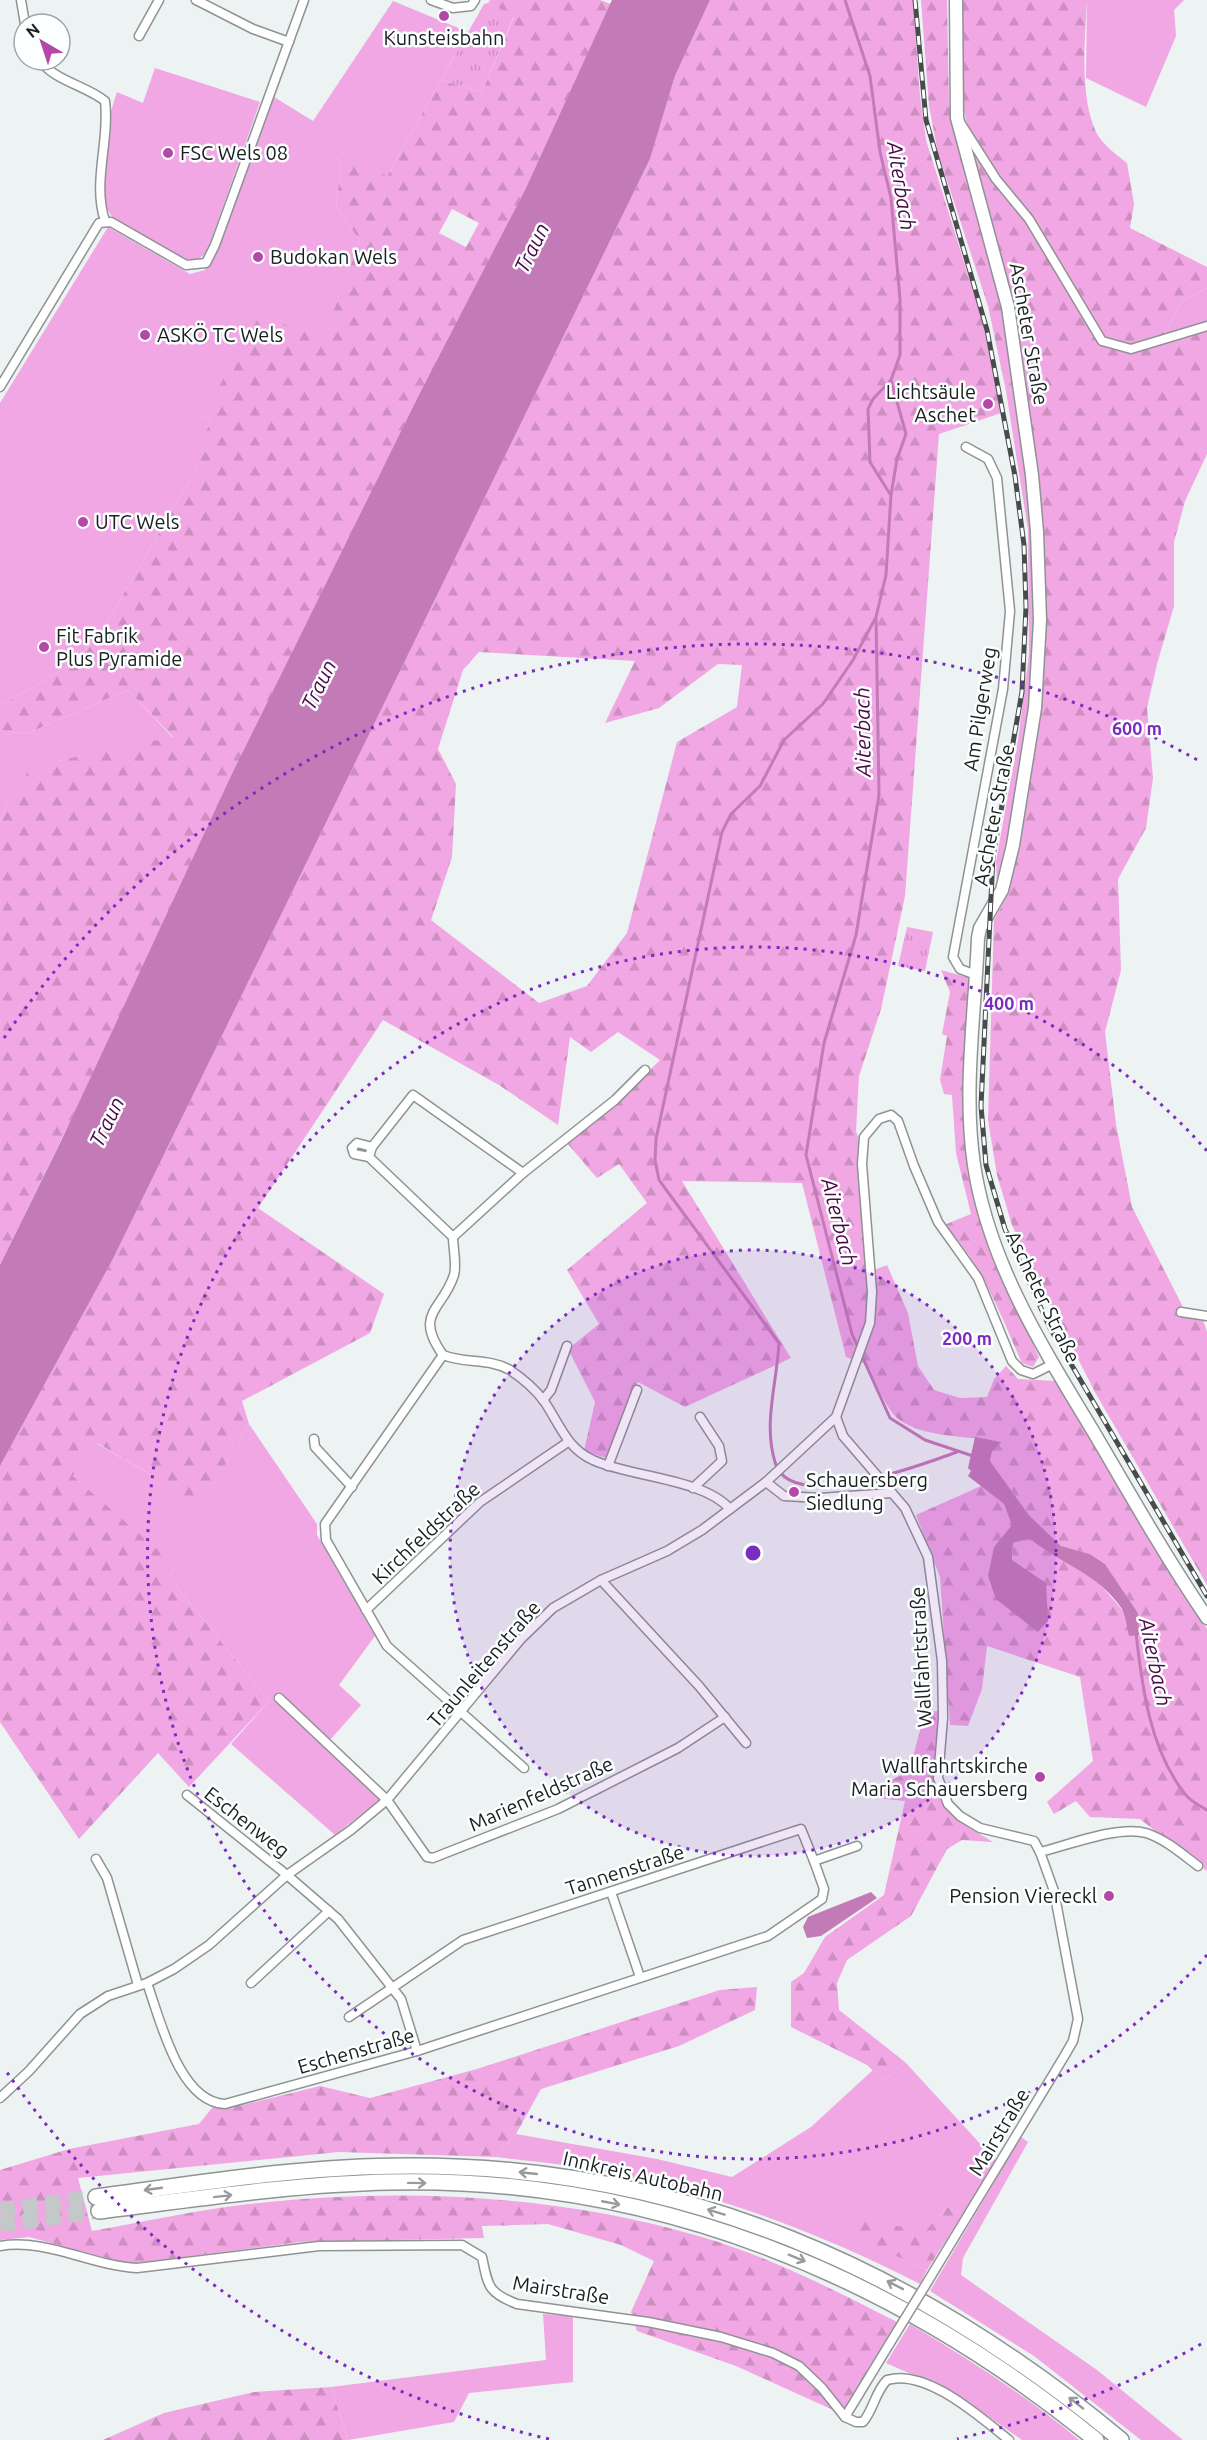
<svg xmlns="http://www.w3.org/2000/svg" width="1207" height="2440" viewBox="0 0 1207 2440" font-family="Ubuntu,sans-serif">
  <defs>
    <pattern id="forest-firs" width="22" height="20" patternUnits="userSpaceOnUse" patternTransform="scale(1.5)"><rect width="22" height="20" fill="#f0a7e3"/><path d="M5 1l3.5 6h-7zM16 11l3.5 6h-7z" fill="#cd8fc2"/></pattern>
    <pattern id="park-tufts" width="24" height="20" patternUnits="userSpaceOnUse" patternTransform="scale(1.5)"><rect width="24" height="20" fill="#f0a7e3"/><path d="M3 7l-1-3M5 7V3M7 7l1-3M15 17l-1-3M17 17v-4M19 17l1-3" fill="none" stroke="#cd8fc2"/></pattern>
  </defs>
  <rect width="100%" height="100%" fill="#edf2f2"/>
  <g fill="#f0a7e3">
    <path d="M1087,0h97l-10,10 2,26 -30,71 -60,-29z"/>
    <path d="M393,1l75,31 -81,144 -44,-27 -7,57 24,35 -36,96 -122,79 9,6 -22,41 8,5 -95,163 -28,32 -74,43v-303l108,-176 82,47 15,-4 35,-82 34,-91 39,24z"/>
    <path d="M155,68l105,34 -54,152 -10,6 -14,-1 -70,-42 -7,-12 -2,-12 7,-79 7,-22 26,11z"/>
    <path d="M1207,288v38l-36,10 -3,-10 15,-26z"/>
    <path d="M1015,390c12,90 24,180 18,272 -4,69 -20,138 -30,207l-6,16 -1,-24 22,-121 11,-86 -1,-124 -22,-139z"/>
    <path d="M128,690l45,48 -140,28 -24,34 -9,22v-92l26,4z"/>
    <path d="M249,1424l68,100v11l58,101 -36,49 22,20 -32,36 54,56 -48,38 -104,-91 38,-43 -92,-114 -18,-35 -86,-76 23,-33 52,30 46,44z"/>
    <path d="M905,2062l91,99 -34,54 -14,-9 -22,24 -78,4 79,36 -7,14c-100,-51 -196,-87 -305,-110 -39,-9 -80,-12 -119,-17l20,-23 141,25 75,18 79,-50 62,-57 11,11z"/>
    <path d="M1021,2137l7,5 -65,116 -2,17 136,95 86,70h-42l-107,-84 -104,-65z"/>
    <path d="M543,2314l30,2v66l-104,11 -15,29 -106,18 -17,-53 215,-27z"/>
    <path d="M910,2324c58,35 117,72 169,116h-57l-40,-28 -46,-27 -50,-22z"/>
  </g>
  <g fill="url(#forest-firs)" fill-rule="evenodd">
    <path d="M490,0h110l11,4 -86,186 -525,1075v-443l9,-22 23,-34 141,-29 -45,-47 -102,44 -26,-4v-24l74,-43 28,-32 95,-163 -9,-5 23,-41 -9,-6 57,-99 65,19 36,-95 -24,-35 7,-58 44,28 54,-96 41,12 32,-75 -26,-14zM452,209l27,14 -13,24 -27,-14z"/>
    <path d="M710,0h203l7,96 6,44 57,183 18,90 -62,21 -34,462 -24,113 -22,67 -3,55 4,11 9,130 18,-7 21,48 10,53 16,24 26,8 27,-1 7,-18 12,-13 12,13 38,2 99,168 52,80v242l-67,-52 -50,-2 -14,-16 -22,13 -7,-12 46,-41 -13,-84 -93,-31 -5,43 -14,37 -18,-1 -10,-148 -24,-62 65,-29 23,18 9,21 -19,22 44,85 10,-11 -36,-61 1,-17 17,-4c17,14 31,19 49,29 18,10 31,28 44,43l15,2 -33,-49 -15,-10 -29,-8 -32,-31 -39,-54 2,-9 8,-10c-28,-6 -82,-4 -104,-25 -11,-11 -22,-39 -30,-53l-20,-7 -44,-174 -120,-2 109,177 -106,49 -47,-25 -32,76 -22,-7 11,-49 -27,-53 31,-25 -32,-54 80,-67 -28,-39 -22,14 -30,-35 49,-39 44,-44 -42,-28 -27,20 -21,-15 -12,88 -59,-40 -116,-65 -125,188 126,86 -14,39 -128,68 7,23 -55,94 -46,-45 -51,-30 -24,33 87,76 17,35 92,114 -80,86 -31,-34 -79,86 -79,-117v-256l113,-207 537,-1100 25,-83zM479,652l156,9 -30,62 54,-15 59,-44 24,1 -5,42 -60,35 -50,191 -40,53 -48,17 -108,-83 21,-63 4,-73 -18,-35 25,-79z"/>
    <path d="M921,0h26l2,105 51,188 15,97 -9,1 -18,-85 -50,-153 -9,-47z"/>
    <path d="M959,0h128c-2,39 -8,99 10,134 7,12 20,21 30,29l7,41 -4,24 77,39v21l-24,12 -15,26 5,14 34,-9v123l-22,47 -11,41v64l-17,58 -10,44 6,70 -7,50 -28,51 3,91 -16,62 11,92 16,83 50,98 -2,10 23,5 4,12v253l-111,-191 -58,-113 -26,-56 -15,-50 -9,-55 6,-200 13,-24 32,-187 8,-87 -4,-105 -28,-206 -45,-168 -9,-50z"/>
    <path d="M941,970l29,8c-2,71 -13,144 3,214 13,59 42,110 66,165l-6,10 -11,-4c-22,-49 -40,-100 -78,-138l27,-11 -15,-61 -4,-58 -8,-1 -4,-14 7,-44 -5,-2 8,-42z"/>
    <path d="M939,1711c-3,36 -15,83 18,109 11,8 25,15 36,22l-31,-2 -15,9 -36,67 -64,44 -10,23 2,27 66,52 -21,19 -17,-16 -76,-38v-45l13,-9 21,-36 59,-42 21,-94 -29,-3 6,-13 27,-14 16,-59z"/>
    <path d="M757,1987l-2,23 -76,36 -138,43 -25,45 -20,23 -157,-5 -261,26 14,53c52,-9 104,-21 157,-27 150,-17 307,-10 453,33 68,20 132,53 195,85l-55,92 -106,-48 -99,-35 -6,-19 23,-51 -33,-16 -73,-21 -66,2 2,12 -184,4 -172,22 -99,-27 -29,3v-70l69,-21 130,-25 13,-16 31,-3 77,-19 50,12 107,-29 243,-79z"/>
    <path d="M948,2206l14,9 -35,55 -80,-36 6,-14 73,10z"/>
    <path d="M331,2387l17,53h-245l61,-27 90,-21z"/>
  </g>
  <g fill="url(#park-tufts)">
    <path d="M488,3l26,13 -32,76 -41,-12 43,-76z"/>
    <path d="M907,927l26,5 -8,39 -27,-5z"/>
  </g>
  <g fill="#c37bb7">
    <path d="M612,0h98l-35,76 -25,83 -537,1100 -113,207v-201l61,-124 170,-365 188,-381 106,-205z"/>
    <path d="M975,1437l26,5 -9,10 -2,9 39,54 32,31 29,8 15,10 33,49 1,22 -10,1c-2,-8 -3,-19 -7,-27 -23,-35 -61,-45 -92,-70l-17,4 -1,17 34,23 2,38 -10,11 -42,-33 -8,-23 6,-29 18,-22 -8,-21 -36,-28 3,-5 -3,-3z"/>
    <path d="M871,1892l6,6 -56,38 -14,2 -4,-11 5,-10z"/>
  </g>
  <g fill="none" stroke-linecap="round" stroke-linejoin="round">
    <g stroke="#c37bb7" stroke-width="3">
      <path d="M845,0l25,76 10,76 11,46 9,101v56l-9,25 15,54 -9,25 -6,36 -5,80 -10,42 3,178 -23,140 -32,108 -18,112 46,179 38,84 35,22 48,16"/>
      <path d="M890,494l-20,-32 -2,-53 5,-10 18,-19"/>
      <path d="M875,619l-22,41 -30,44 -39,36 -24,46 -29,28 -9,18 -66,307 -1,21 4,20 120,163c-2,40 -16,80 -4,119 15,54 148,2 182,-10"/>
      <path d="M1136,1633c6,54 14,117 49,161 5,7 15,12 22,16"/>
    </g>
    <g stroke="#c3c8c8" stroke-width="15" stroke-dasharray="15 8" stroke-linecap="butt">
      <path d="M0,2210l96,-13"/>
      <path d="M0,2225l99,-14"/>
    </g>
    <g stroke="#8e9393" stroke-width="11">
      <g id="minor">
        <path d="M21,0l4,24"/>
        <path d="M196,0l57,29 36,13"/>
        <path d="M431,0l22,8 18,-2 4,-6"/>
        <path d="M139,36l20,-36"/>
        <path d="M40,60c14,21 45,25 65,41 5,40 -13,81 0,120"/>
        <path d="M961,124l35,55 33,40 73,122 29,8 76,-23"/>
        <path d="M0,387l99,-164 12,-1 75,43 20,-2 9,-18 89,-245"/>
        <path d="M966,447l22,12 9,19 13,133 -7,78 -50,268 7,12 16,6"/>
        <path d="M645,1070l-30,30 -92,73 -70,64c0,11 4,27 1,38 -11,35 -41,38 -11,80 22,9 47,3 67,15 12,8 25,19 34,31 15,22 23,48 49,59 36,17 110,18 137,49"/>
        <path d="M369,1157l-15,-3 -2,-6 5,-5 15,4"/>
        <path d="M453,1237l-84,-80 3,-10 41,-52 110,78"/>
        <path d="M1181,1312l26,4"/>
        <path d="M443,1355l-118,169 1,16 61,106 137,122"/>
        <path d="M543,1400l8,-10 16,-44"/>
        <path d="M836,1417l7,19 62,72 23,49 14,104 1,57 -5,60 10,26 12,12 20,12 54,13 6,11 14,39 24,128 -5,22 -8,14 -137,226"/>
        <path d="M314,1439l1,8 37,40"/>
        <path d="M608,1466l29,-76"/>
        <path d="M766,1482l18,14 36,2 72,-5"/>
        <path d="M693,1488l29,-27 -3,-15 -19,-29"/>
        <path d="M601,1580l98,106 47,57"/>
        <path d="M366,1610l114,-108 88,-60"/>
        <path d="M279,1698l108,102 40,57 6,1 125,-49 120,-61 47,-31"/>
        <path d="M187,1795l100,80 51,44 63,80 16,52"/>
        <path d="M1040,1852c29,-7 79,-27 106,-19 19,6 36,21 52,33"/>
        <path d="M96,1859l11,19 31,107"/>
        <path d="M611,1892l29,85"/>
        <path d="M147,1983c13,36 32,119 78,121l192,-53 351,-115 54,-37 2,-10 -10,-28"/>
        <path d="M251,1983l78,-72"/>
        <path d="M349,2017l114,-77 338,-111 13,32 43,-15"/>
        <path d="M0,2098l29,-27 51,-57 28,-18 39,-13 27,-14 35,-24 78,-70 64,-45 36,-30 134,-161 32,-31 48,-28 66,-29 35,-21 64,-48 70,-65 34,-94 2,-31 -10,-128 2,-27 15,-18 12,-4 7,6 16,45 24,56 40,56 34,83 9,9 12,4 20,-10"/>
        <path d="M0,2246c46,-8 92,20 137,22l182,-22 143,-1 20,12c6,29 6,36 35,47l131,18 73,15 52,16 26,13 23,22 23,29 11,5h7c11,-13 12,-30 24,-42 39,-12 93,37 122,60"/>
        <path d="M845,2417l45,-74"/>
      </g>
    </g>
    <g stroke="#8e9393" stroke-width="15">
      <path id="secondary" d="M956,0l1,118 51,189 24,168 5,57 3,88 -5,88 -22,137 -11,45 -22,38 -2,10c-3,75 -15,153 -4,227 15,100 71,186 122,271 36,62 71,123 111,182"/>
    </g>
    <g stroke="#8e9393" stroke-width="18">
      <g id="motorway">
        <path d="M96,2197c103,-14 207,-31 312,-31 273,-1 506,102 713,274"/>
        <path d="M99,2211c96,-12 194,-27 291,-29 264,-6 504,93 706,258"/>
      </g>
    </g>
    <use href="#minor" stroke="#fff" stroke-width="8"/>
    <use href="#secondary" stroke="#fff" stroke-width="12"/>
    <use href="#motorway" stroke="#fff" stroke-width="15"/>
    <g stroke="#484b4b" stroke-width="5">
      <path id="rail" d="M915,0l11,120 61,210 28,146 9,69 2,62 -4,85 -29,164 -12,250 5,59 19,64 45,99 157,268"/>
    </g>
    <use href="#rail" stroke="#fcffff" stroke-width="3" stroke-dasharray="9" stroke-linecap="butt"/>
    <g stroke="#8e9393" stroke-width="11" stroke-linecap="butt">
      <path id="minor-bridge" d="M890,2343l38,-62"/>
    </g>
    <use href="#minor-bridge" stroke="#fff" stroke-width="8"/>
  </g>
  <defs><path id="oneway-shaft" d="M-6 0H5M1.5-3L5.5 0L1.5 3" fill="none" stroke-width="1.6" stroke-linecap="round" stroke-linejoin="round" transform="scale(1.5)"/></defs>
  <g stroke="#999a9a">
    <use href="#oneway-shaft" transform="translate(528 2173) rotate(-174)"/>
    <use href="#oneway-shaft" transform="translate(417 2183) rotate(1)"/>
    <use href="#oneway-shaft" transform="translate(153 2189) rotate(172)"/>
    <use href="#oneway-shaft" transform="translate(223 2196) rotate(-7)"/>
    <use href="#oneway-shaft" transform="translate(611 2203) rotate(11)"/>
    <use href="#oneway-shaft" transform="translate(716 2212) rotate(-163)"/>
    <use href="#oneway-shaft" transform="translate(797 2258) rotate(22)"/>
    <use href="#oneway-shaft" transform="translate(895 2285) rotate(-153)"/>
    <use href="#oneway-shaft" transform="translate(1076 2403) rotate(-142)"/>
  </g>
  <circle cx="753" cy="1553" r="303" fill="#7b2cbf" fill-opacity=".12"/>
  <g fill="none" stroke="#7b2cbf" stroke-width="3" stroke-dasharray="3 6">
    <circle cx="753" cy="1553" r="303"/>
    <path d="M1207 1955A606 606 0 1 1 1207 1151"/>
    <path d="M1201 2344A909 909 0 0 1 957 2439M549 2439A909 909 0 0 1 4 2068M4 1038A909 909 0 0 1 1201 762"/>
  </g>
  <g fill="#b548a7" stroke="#fcffff" stroke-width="2">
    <circle cx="444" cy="16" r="6"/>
    <circle cx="168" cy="153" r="6"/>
    <circle cx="258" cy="257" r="6"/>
    <circle cx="145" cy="335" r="6"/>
    <circle cx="988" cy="404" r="6"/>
    <circle cx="83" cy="522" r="6"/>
    <circle cx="44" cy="647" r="6"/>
    <circle cx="794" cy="1492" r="6"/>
    <circle cx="1040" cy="1777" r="6"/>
    <circle cx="1109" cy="1896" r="6"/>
  </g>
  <g text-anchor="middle" stroke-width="5" stroke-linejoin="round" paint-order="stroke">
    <g font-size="20" fill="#1c1e1e" stroke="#fcffff" text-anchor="start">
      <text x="444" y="45" text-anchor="middle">Kunsteisbahn</text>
      <text x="180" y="160">FSC Wels 08</text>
      <text x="270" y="264">Budokan Wels</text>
      <text x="157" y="342">ASKÖ TC Wels</text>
      <text x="976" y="399" text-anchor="end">Lichtsäule<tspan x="976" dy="23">Aschet</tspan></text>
      <text x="95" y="529">UTC Wels</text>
      <text x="56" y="643">Fit Fabrik<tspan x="56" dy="23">Plus Pyramide</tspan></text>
      <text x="806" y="1487">Schauersberg<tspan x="806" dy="23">Siedlung</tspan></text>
      <text x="1028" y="1773" text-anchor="end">Wallfahrtskirche<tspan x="1028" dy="23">Maria Schauersberg</tspan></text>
      <text x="1097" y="1903" text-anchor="end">Pension Viereckl</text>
    </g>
    <g font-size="20" fill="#1c1e1e" stroke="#fcffff">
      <text transform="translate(1029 334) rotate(80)" y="7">Ascheter Straße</text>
      <text transform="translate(980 709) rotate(-81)" y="7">Am Pilgerweg</text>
      <text transform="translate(994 815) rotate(-79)" y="7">Ascheter Straße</text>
      <text transform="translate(1043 1297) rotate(64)" y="7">Ascheter Straße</text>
      <text transform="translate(426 1533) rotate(-43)" y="7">Kirchfeldstraße</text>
      <text transform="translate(921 1657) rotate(-93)" y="7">Wallfahrtstraße</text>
      <text transform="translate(484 1664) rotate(-49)" y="7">Traunleitenstraße</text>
      <text transform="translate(541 1794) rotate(-24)" y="7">Marienfeldstraße</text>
      <text transform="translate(247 1822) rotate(38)" y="7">Eschenweg</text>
      <text transform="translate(625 1870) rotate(-18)" y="7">Tannenstraße</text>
      <text transform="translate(356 2051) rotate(-16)" y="7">Eschenstraße</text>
      <text transform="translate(999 2132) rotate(-59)" y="7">Mairstraße</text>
      <text transform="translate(643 2176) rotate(13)" y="7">Innkreis Autobahn</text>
      <text transform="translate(561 2290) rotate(9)" y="7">Mairstraße</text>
    </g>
    <g font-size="21" font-style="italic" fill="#4c0945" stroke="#fcffff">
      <text transform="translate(901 186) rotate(81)" y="7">Aiterbach</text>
      <text transform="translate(532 248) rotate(-64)" y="7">Traun</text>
      <text transform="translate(319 685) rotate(-64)" y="7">Traun</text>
      <text transform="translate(863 732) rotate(-91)" y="7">Aiterbach</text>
      <text transform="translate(107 1122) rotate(-64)" y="7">Traun</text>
      <text transform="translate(839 1222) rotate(76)" y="7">Aiterbach</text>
      <text transform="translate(1155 1662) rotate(78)" y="7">Aiterbach</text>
    </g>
  </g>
  <circle cx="753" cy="1553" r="9" fill="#7b2cbf" stroke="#fcffff" stroke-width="3"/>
  <g font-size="18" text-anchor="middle" font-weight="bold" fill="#7b2cbf" stroke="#fcffff" stroke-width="5" stroke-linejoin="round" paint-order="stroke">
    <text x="1137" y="735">600 m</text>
    <text x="1009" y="1010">400 m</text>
    <text x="967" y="1345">200 m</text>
  </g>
  <g transform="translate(42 42) rotate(321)"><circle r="28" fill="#fcffff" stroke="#a2a5a5" stroke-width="1.5"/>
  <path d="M0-4.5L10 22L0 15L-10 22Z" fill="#b548a7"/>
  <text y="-9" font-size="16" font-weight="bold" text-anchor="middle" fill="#1c1e1e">N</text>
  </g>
</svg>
